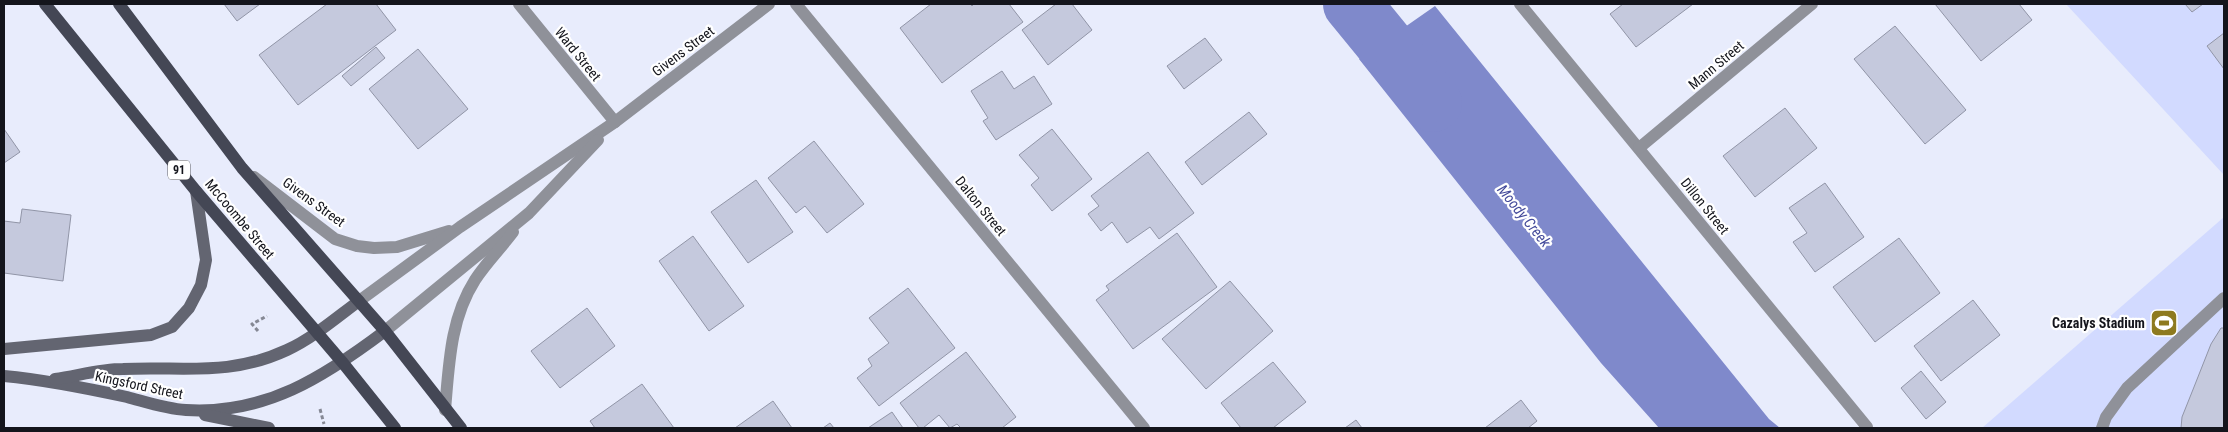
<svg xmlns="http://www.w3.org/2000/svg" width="2228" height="432" viewBox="0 0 2228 432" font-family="'Roboto Condensed',sans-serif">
  <rect width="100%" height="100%" fill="#e8ecfc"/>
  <g fill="#d2daff">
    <path d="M2066,4h158v171z"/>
    <path d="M2224,217v211h-242z"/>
  </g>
  <path fill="#7f89cb" d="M1435,6l334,413 11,9h-121l-58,-65 -242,-304z"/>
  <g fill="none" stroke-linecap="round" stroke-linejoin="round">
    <path stroke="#7f89cb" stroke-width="58" d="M1352,4l81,99"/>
  </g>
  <g fill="#c5c9dd" stroke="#9195a7">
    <path d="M224,4h36l-23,17z"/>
    <path d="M327,4h49l20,26 -98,75 -39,-50z"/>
    <path d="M931,4h39l2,2 2,-2h35l14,18 -81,61 -42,-55z"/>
    <path d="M1056,4h16l20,26 -44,35 -26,-35z"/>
    <path d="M1623,4h70l-57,43 -26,-33z"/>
    <path d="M1935,4h84l13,16 -51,41z"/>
    <path d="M2185,4h18l-11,8z"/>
    <path d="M1895,26l71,84 -41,34 -71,-85z"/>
    <path d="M2224,33v36l-17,-23z"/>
    <path d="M1205,38l17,22 -38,29 -17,-23z"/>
    <path d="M376,47l9,11 -34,28 -9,-10z"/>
    <path d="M418,49l50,60 -50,40 -49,-60z"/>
    <path d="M1002,71l12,18 20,-13 18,28 -56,36 -13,-19 5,-3 -17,-27z"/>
    <path d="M1785,108l32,40 -62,49 -32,-41z"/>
    <path d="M1249,112l18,22 -65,51 -17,-23z"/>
    <path d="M4,129l16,23 -16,11z"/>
    <path d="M1052,129l40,50 -40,32 -21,-26 8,-7 -20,-23z"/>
    <path d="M814,141l50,63 -37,29 -22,-27 -9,7 -28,-35z"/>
    <path d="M1148,152l46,61 -35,26 -9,-12 -23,16 -15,-21 -11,9 -13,-17 11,-8 -8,-10z"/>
    <path d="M756,180l37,52 -45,31 -37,-51z"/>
    <path d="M1825,183l39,54 -49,35 -22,-30 14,-9 -18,-25z"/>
    <path d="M22,209l49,6 -8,66 -59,-8v-52l16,2z"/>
    <path d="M1177,233l40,54 -84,62 -37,-49 13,-10 -3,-4z"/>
    <path d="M693,236l51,70 -35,25 -50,-70z"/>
    <path d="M1899,238l41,55 -65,49 -42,-55z"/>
    <path d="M1230,281l43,50 -67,58 -44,-50z"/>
    <path d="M908,288l47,60 -76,58 -22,-28 15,-12 -4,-7 21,-16 -20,-25z"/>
    <path d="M1973,300l27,35 -59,46 -27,-35z"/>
    <path d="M587,308l28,38 -55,42 -29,-37z"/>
    <path d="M2221,328h3v100h-43l1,-11 12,-30 17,-43z"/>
    <path d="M966,352l50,65 -14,11h-41l-4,-4 -7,4 -11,-13 -16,13h-4l-19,-25z"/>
    <path d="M1273,362l33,40 -33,26h-32l-20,-25z"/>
    <path d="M1921,371l25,31 -20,17 -25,-31z"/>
    <path d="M642,384l32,44h-79l-5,-7z"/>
    <path d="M1521,400l16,21 -9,7h-43z"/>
    <path d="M773,401l19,27h-57z"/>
    <path d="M892,412l11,16h-35z"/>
    <path d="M1356,420l6,8h-17z"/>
    <path d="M830,423l4,5h-11z"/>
  </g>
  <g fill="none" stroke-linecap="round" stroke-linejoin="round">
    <g stroke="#858894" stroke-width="3" stroke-dasharray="4 2.5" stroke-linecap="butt">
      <path d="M258,331l-6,-7 15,-8"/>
      <path d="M320,409l4,15"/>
    </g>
    <path stroke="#8f9199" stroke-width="12" d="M2102,428l4,-11 21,-29 97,-90"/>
    <g stroke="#8f9199" stroke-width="12">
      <path d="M519,4l96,118"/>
      <path d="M796,4l348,424"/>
      <path d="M1520,4l347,423"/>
      <path d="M1639,148l173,-144"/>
      <path d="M254,177l81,62 22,7 17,2 23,-1 52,-16"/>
      <path d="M359,301l101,-74 155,-105 154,-118"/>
      <path d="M385,331l144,-118 69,-73"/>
      <path d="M445,410c4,-45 5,-91 30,-130 11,-17 26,-32 38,-48"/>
    </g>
    <g stroke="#636571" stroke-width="12">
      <path d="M4,349l147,-14 21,-8 17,-19 12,-23 5,-25 -10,-69"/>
      <path d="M4,376c42,4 82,12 123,21 19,5 39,12 59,13 79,5 138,-33 199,-79"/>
      <path d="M55,379c22,-3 45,-10 68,-10 60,-3 106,8 164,-19 26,-12 49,-32 72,-49"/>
      <path d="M205,415l64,13"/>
    </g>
    <g stroke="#444755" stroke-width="12">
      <path d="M45,4l151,187 147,172 52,65"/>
      <path d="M119,4l123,164 143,163 76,97"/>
    </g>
  </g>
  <defs>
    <g id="stadium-square" transform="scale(1.4375)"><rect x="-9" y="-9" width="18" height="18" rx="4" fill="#8e7a1f" stroke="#fff"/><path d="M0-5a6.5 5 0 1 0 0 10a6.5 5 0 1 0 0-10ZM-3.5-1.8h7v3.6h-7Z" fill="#fff"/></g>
  </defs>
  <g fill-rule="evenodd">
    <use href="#stadium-square" x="2164" y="323"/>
  </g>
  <g text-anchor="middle" stroke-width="4.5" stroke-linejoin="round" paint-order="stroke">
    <rect fill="#fff" stroke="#5a5b60" stroke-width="1" x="168" y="160.5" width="22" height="19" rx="4"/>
    <g font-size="12" font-weight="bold" fill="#14151c">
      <text x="179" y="174">91</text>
    </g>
    <g font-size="14" fill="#14151c" stroke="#fff">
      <text transform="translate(683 51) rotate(-37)" y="5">Givens Street</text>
      <text transform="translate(578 54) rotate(51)" y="5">Ward Street</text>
      <text transform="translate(1716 65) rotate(-40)" y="5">Mann Street</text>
      <text transform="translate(314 202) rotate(36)" y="5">Givens Street</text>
      <text transform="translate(981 206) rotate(51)" y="5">Dalton Street</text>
      <text transform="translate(1705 206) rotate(51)" y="5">Dillon Street</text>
      <text transform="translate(240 219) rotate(50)" y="5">McCoombe Street</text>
      <text transform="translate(139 385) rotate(12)" y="5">Kingsford Street</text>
    </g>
    <g font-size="14" font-weight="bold" fill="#14151c" stroke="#fff" text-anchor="end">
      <text x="2145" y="328">Cazalys Stadium</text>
    </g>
    <g font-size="15" font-style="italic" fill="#434a9a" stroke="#fff">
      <text transform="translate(1524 216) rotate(51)" y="5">Moody Creek</text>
    </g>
  </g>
  <rect width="2228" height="432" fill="none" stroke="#14151c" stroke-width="10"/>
</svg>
